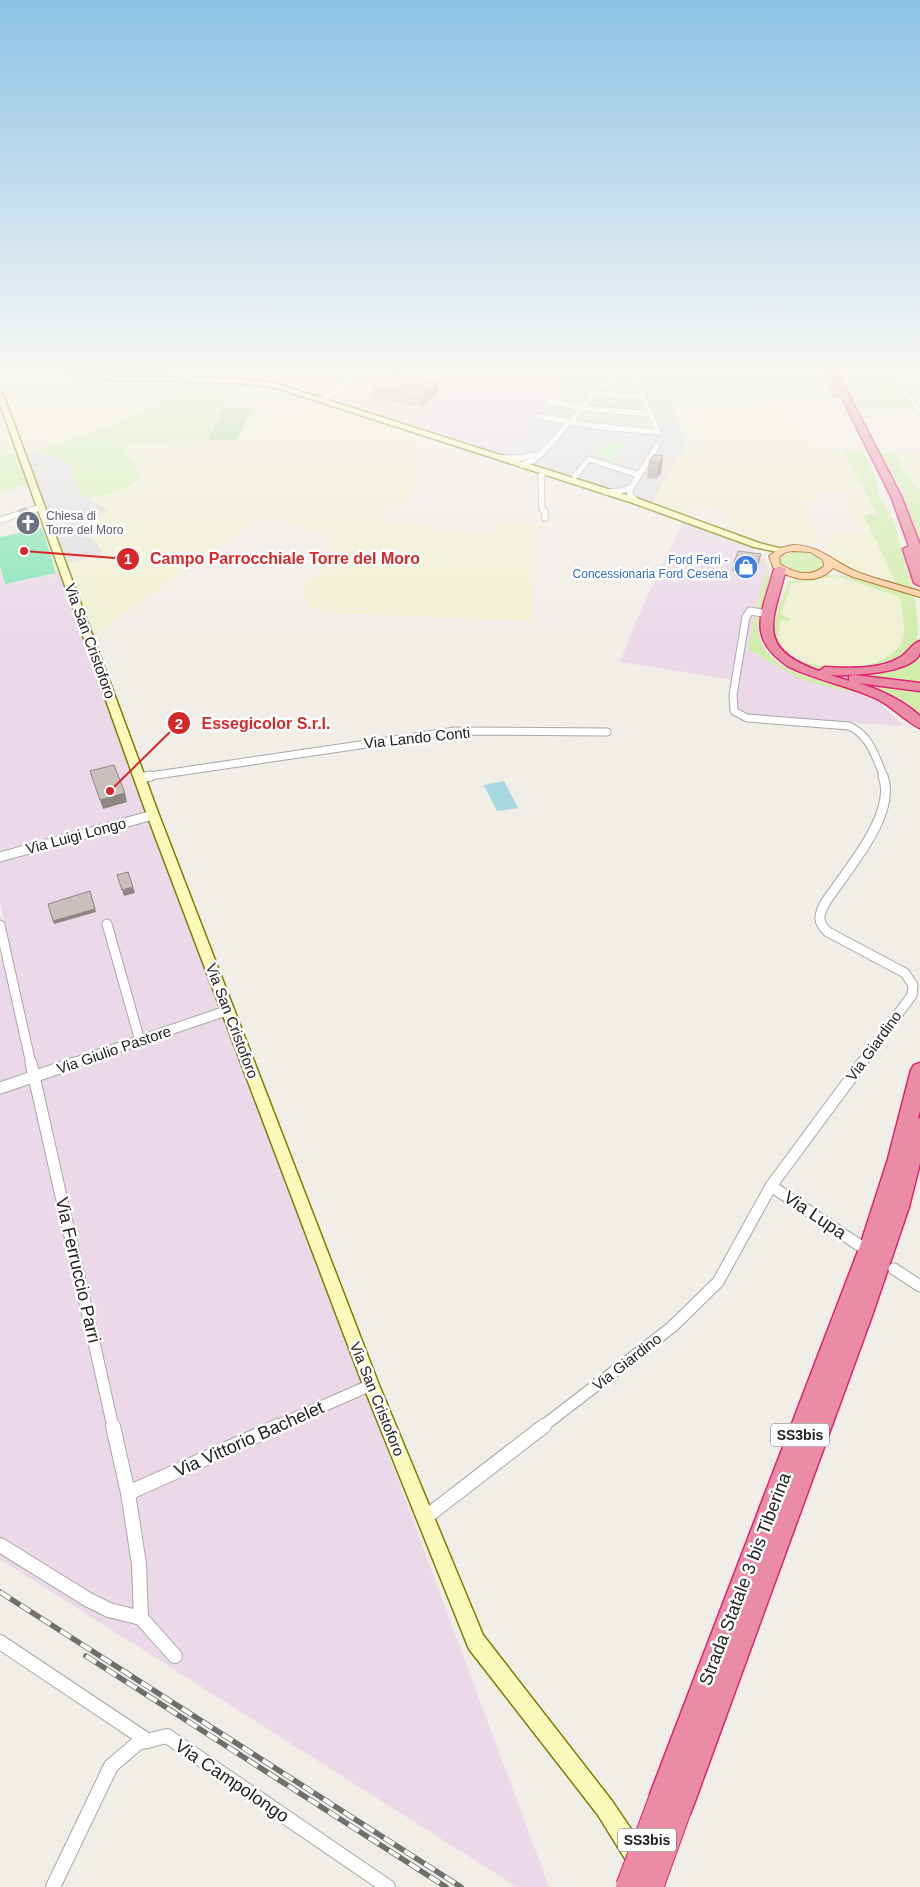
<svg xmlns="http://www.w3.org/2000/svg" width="920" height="1887" viewBox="0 0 920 1887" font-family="Arial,sans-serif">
  <rect width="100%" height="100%" fill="#f1ede7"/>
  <g fill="#dfdede">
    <path d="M101,372h109l-12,7 -69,-1 -34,-3z"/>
    <path d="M573,372h83v4l31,-1 -2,-3h137l8,14 -164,4 21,53 -36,61 -152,-49z"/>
    <path d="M836,372h52l10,11 -55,2z"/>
    <path d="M39,450l30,14 4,8 -3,2 11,19 28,17 -36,17 23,14 7,15 -37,7 -42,-111z"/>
  </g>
  <path fill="#f2d6d7" d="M369,372h60l33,9 -52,45 -81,-24z"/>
  <g fill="#ebd9e9">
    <path d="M210,372h159l-40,30 -67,-21 -64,-2z"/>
    <path d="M429,372h144l-74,83 -89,-29 51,-44z"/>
    <path d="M684,522l10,3 -1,7 64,22 6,4 5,7 -12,43 -8,41 68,35 32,6 31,12 25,24 -156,-10 -10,-8 -1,-13 4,-14 -121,-19 26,-64z"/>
    <path d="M0,569l5,15 56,-12 488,1315h-32l-517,-328v-600l12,-4 -12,-53z"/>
  </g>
  <g fill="#f0f0d2">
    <path d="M11,372h40l61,8 72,2 -18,15 -28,16 -35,17 -64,20 -15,2 -24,-64v-10z"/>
    <path d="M892,372h28v35z"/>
    <path d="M780,388l34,62 29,1 34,62 -13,3 32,67 -56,-19 -17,-16 11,-7 -4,-7h34l-23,-43h-29l5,10 -16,1 20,36 -8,6h-36l-42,-14 -7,-19 -37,-7 -6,11 -34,-11 36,-61 -21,-53z"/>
    <path d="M307,399l115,38 -12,68h-23l-3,18 44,1v7l68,2 3,-11 37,3 -5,96 -196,-8 -25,-5 -9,-23 20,-14 1,-8 7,-7 4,-14 -3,-6 -39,-13 -32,-5 -168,119 -25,-74 37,-8 -7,-14 -24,-14 37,-17 -20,-12 25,-5 10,-44 4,-6 108,-3 17,-31 26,1v-2l9,-3 18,-2z"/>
    <path d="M8,430l8,23 -16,3v-25z"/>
    <path d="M893,453h27v39z"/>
    <path d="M836,576l64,21 4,39 -11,18 -11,6 -38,9 -23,-2 -16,-5 -19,-11 -7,-10 1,-21 10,-2 -9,-3 10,-31z"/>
  </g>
  <g fill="#d1edac" fill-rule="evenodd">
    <path d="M184,382l52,1 -28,57 -80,3 -4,6 17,27c-12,15 -35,18 -52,22l-8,-5 -11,-19 3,-2 -4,-8 -30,-14c52,-16 102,-32 145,-68z"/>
    <path d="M898,383l17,25 -48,1 4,9h-11l-17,-33z"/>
    <path d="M843,451h20l14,29v11l4,8 7,10 7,16 17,62 -16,-4 -32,-67 13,-3z"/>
    <path d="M877,451l16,2 27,39v54l-19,-48 2,-6z"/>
    <path d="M16,453l12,32 -28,7v-36z"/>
    <path d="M802,552l14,4 7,7 -3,7c-11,4 -40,6 -40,-12l8,-5z"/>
    <path d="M768,565l1,12 4,1 -10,31 -7,-1z"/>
    <path d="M827,575l28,2 59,18c2,13 6,38 2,50 -17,27 -84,30 -111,20 -14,-5 -24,-14 -32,-27l2,-20 13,-36zM836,576l64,21c1,11 5,27 4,38 -8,45 -118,41 -125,4 -1,-5 1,-13 1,-19l9,1 1,-3 -9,-3 10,-31z"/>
    <path d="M754,617l5,1c-8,54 61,62 100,72l-2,3 -41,-9 -20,-7 -48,-28z"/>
    <path d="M920,652v32l-88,-10c38,1 57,2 88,-22z"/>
    <path d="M842,681l78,9v30z"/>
  </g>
  <path fill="#b0d29a" d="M224,407l29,1 -16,32h-29z"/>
  <path fill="#c4fcc4" d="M609,443h15l-4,6 -8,1v3l4,2 -5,6 -10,-4 -4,-7 4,-4z"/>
  <path fill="#82e3b5" d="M42,528l14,45 -51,11 -5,-18v-29z"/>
  <g fill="#e1e1e1">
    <path d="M514,443l28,5 -3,3 -18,6 -20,-2 9,-10z"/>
    <path d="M694,525l30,10 32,14 -3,3 -61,-20z"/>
  </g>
  <path fill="#a6d8e1" d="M504,781l14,27 -21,3 -13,-26z"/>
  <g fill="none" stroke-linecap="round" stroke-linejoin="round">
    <g stroke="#a8a8a8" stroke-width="7">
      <g id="street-far4">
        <path d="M542,372l26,7 6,-7"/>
        <path d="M890,372l30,40"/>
        <path d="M182,380l10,-8"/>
        <path d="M593,394l51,3"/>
        <path d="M323,400l39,-28"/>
        <path d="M550,402l32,6 68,6"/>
        <path d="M539,416l53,10 66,6 -21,-52"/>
        <path d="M502,458h20l11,-3"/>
        <path d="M522,465l10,-4 11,-9 63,-71 225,-9"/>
        <path d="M544,472l-3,4 1,33 3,2v7"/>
        <path d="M575,476l14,-17 50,16"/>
        <path d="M606,492l15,-1 11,-4"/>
        <path d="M636,501l-6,-6v-5l27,-44"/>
        <path d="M0,520l42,-13"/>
      </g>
    </g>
    <g stroke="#a8a8a8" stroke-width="9">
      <g id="street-far3">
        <path d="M769,614l-19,-3 -4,6 -13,78 1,16 13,7 102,8c21,9 27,32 35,51"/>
        <path d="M143,777l312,-46 152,1"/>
      </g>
    </g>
    <g stroke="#a8a8a8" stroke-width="11">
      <g id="street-far2">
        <path d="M139,778l12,-2"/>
        <path d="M0,857l153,-42"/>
        <path d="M107,924l33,117"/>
        <path d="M0,925l31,139"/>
        <path d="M70,1064l159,-54"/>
        <path d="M861,1064l51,-69 1,-10 -8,-12 -77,-41c-5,-5 -9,-9 -8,-16 2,-12 11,-21 17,-30 19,-27 59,-76 46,-110"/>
      </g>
    </g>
    <g stroke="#a8a8a8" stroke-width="13">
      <g id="street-far1">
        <path d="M31,1063l82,364"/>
        <path d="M0,1088l74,-25"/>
        <path d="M771,1186l88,59"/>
        <path d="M894,1269l26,17"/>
        <path d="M275,1427l96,-42"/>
        <path d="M542,1427l130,-100 46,-45 53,-96 91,-123"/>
      </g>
    </g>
    <g stroke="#a8a8a8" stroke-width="16">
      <g id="street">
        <path d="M113,1426l15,67 11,71 2,54"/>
        <path d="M128,1493l150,-67"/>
        <path d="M426,1517l118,-91"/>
        <path d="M0,1545l87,54 22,11 32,8 34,38"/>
        <path d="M0,1642l148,99"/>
        <path d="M53,1887l58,-121 27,-23 29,-7 221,151"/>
      </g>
    </g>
    <g stroke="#7d7f00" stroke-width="3">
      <g id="secondary">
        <path d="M68,372l45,4 126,3 35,4 365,116 120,44 28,7 -4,3 -29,-6 -121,-44 -360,-116 -34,-4 -126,-3 -42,-6z"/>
        <path d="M0,392l3,2 156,421 220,570 104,250 129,166 36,53 3,8 -3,8 -8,3 -8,-3 -34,-55 -129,-166 -106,-264 -216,-570 -147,-411z"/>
      </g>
    </g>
    <g stroke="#9e5c00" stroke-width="2">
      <path id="primary" d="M793,545c31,1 40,18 67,28 19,7 40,12 60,18v6l-67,-20 -20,-9c-16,18 -43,12 -60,-1l-4,-11 11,-8zM793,551l17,1 13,8 1,6c-13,12 -30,7 -44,-2l-1,-7 7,-5z"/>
    </g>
    <g stroke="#e32174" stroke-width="3">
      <g id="highway">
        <path d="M829,372h8l64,124 19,49v41l-6,-3 -11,-34 6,-3 -18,-50z"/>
        <path d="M780,566l6,3c-13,52 -32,79 33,102l6,-4c24,1 53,3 74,-9 8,-4 13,-15 21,-17 0,4 0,9 0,12 -7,21 -72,23 -90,22l19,6v-5l5,-1 66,8v8l-62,-8c23,7 44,17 62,33v12c-8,-2 -29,-22 -41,-28 -28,-14 -61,-19 -90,-33 -45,-30 -26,-55 -15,-98z"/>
        <path d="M920,1063v47l-2,9 2,-1v45l-11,44 -36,106 -179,491 -4,10 -10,4 -10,-4 -3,-8 -3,2 -10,-4 -4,-10 210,-548 28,-87 23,-89 3,-5z"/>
      </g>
    </g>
    <use href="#street-far4" stroke="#fff" stroke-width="5.5"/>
    <use href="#street-far3" stroke="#fff" stroke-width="7"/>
    <use href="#street-far2" stroke="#fff" stroke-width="9"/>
    <use href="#street-far1" stroke="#fff" stroke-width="11"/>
    <use href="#street" stroke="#fff" stroke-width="14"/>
    <use href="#secondary" fill="#fcfaba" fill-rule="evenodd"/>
    <use href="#primary" fill="#ffcd9f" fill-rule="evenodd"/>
    <use href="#highway" fill="#eb8ca6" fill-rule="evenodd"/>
    <g stroke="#6f6f6f" stroke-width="5.5">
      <g id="rail">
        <path d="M0,1592l461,295"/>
        <path d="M86,1656l360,231"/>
      </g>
    </g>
    <use href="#rail" stroke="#fff" stroke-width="4" stroke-dasharray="12" stroke-linecap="butt"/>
    <g stroke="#e32174" stroke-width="11" stroke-linecap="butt">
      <path id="highway-bridge-far1" d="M827,372l11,22"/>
    </g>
    <g stroke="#e32174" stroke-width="28" stroke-linecap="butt">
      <g id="highway-bridge">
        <path d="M629,1887l35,-93"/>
        <path d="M650,1887l30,-83"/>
      </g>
    </g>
    <use href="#highway-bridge-far1" stroke="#eb8ca6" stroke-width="10"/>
    <use href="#highway-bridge" stroke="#eb8ca6" stroke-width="26"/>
  </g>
  <g fill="#aea4a0">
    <path d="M438,383v10l-17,14 -47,-10 -1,-10z"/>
    <path d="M663,456l-2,17 -5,6 -9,-1 2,-17z"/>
    <path d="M19,510l14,8 4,11 -11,-2 -3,-6z"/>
    <path d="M734,563h25l-4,12 -23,-4z"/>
  </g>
  <g fill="#8d8682">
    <path d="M438,383v10l-17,14v-10z"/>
    <path d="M663,456l-2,17 -5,6 3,-16z"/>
    <path d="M761,554l-2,9 -4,12 1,-9z"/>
    <path d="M125,793l2,9 -24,7 -3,-9z"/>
    <path d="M133,887l2,6 -11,3 -2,-6z"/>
    <path d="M91,894l5,18 -42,12 -1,-3z"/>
  </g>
  <g fill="#cabfba" stroke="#8d8682">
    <path d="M391,373l47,10 -17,14 -48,-10z"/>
    <path d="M654,455l9,1 -4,7 -10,-2z"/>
    <path d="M26,508l7,10 -10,-3 -4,-5z"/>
    <path d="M738,551l23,3 -5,12 -22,-3z"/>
    <path d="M114,765l11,28 -25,7 -10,-29z"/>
    <path d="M128,872l5,15 -11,3 -5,-15z"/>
    <path d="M90,891l5,18 -42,12 -5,-17z"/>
  </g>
  <linearGradient id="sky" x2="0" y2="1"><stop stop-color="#8dc2e5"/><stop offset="0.58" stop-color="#f9f7f4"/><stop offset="1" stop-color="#f9f7f4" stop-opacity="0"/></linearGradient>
  <rect width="920" height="636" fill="url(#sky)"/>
  <defs>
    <g id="church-disc" transform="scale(1.25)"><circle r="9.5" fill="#6b7280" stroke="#fff"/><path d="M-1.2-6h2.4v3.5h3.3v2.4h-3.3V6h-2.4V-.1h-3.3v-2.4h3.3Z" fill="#fff"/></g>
    <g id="shop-disc" transform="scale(1.25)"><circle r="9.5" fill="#3f7fe0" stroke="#fff"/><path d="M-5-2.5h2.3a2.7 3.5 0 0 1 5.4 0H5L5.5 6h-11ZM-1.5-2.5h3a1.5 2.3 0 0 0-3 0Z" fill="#fff"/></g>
  </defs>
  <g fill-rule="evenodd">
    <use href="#church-disc" x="28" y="523"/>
    <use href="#shop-disc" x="746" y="567"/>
  </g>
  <g text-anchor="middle" stroke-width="5" stroke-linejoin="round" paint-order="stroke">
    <g font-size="12" fill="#5b616d" stroke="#fff" text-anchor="start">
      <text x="46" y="520">Chiesa di<tspan x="46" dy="14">Torre del Moro</tspan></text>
    </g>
    <g font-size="12" fill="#366cbe" stroke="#fff" text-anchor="end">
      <text x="728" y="564">Ford Ferri -<tspan x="728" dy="14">Concessionaria Ford Cesena</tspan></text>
    </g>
    <g fill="#fff" stroke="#646464" stroke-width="1">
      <rect x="771" y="1423.5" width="58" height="23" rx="4"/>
      <rect x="618" y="1828.5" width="58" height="23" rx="4"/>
    </g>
    <g font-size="14" font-weight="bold" fill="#212121">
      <text x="800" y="1440">SS3bis</text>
      <text x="647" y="1845">SS3bis</text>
    </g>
    <g font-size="15" fill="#212121" stroke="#fff">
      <text transform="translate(90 641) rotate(70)" y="5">Via San Cristoforo</text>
      <text transform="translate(417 738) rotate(-6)" y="5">Via Lando Conti</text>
      <text transform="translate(76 836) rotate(-15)" y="5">Via Luigi Longo</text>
      <text transform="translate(232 1021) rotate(69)" y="5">Via San Cristoforo</text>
      <text transform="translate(874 1046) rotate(-54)" y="5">Via Giardino</text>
      <text transform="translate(114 1050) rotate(-19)" y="5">Via Giulio Pastore</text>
      <text transform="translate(627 1362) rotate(-38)" y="5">Via Giardino</text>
      <text transform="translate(377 1399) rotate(68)" y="5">Via San Cristoforo</text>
    </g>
    <g font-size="18" fill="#212121" stroke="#fff">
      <text transform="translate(815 1215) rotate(34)" y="6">Via Lupa</text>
      <text transform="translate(78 1270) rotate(77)" y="6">Via Ferruccio Parri</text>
      <text transform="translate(249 1439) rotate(-24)" y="6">Via Vittorio Bachelet</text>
      <text transform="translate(745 1579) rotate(-69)" y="6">Strada Statale 3 bis Tiberina</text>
      <text transform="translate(232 1781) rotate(34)" y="6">Via Campolongo</text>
    </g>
  </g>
  <path fill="none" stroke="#d62828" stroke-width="2" d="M24 551L128 559M110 791L179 723"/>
  <g fill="#d62828" stroke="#fff" stroke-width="2">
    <circle cx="24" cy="551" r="5"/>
    <circle cx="110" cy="791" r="5"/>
    <circle cx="128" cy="559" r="12"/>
    <circle cx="179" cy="723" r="12"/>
  </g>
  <g font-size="15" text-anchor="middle" font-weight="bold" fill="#fff">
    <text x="128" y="564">1</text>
    <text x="179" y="729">2</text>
  </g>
  <g font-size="16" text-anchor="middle" font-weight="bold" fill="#d62828" stroke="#fff" stroke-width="5" stroke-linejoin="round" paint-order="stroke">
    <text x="285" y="564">Campo Parrocchiale Torre del Moro</text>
    <text x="266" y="729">Essegicolor S.r.l.</text>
  </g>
</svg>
